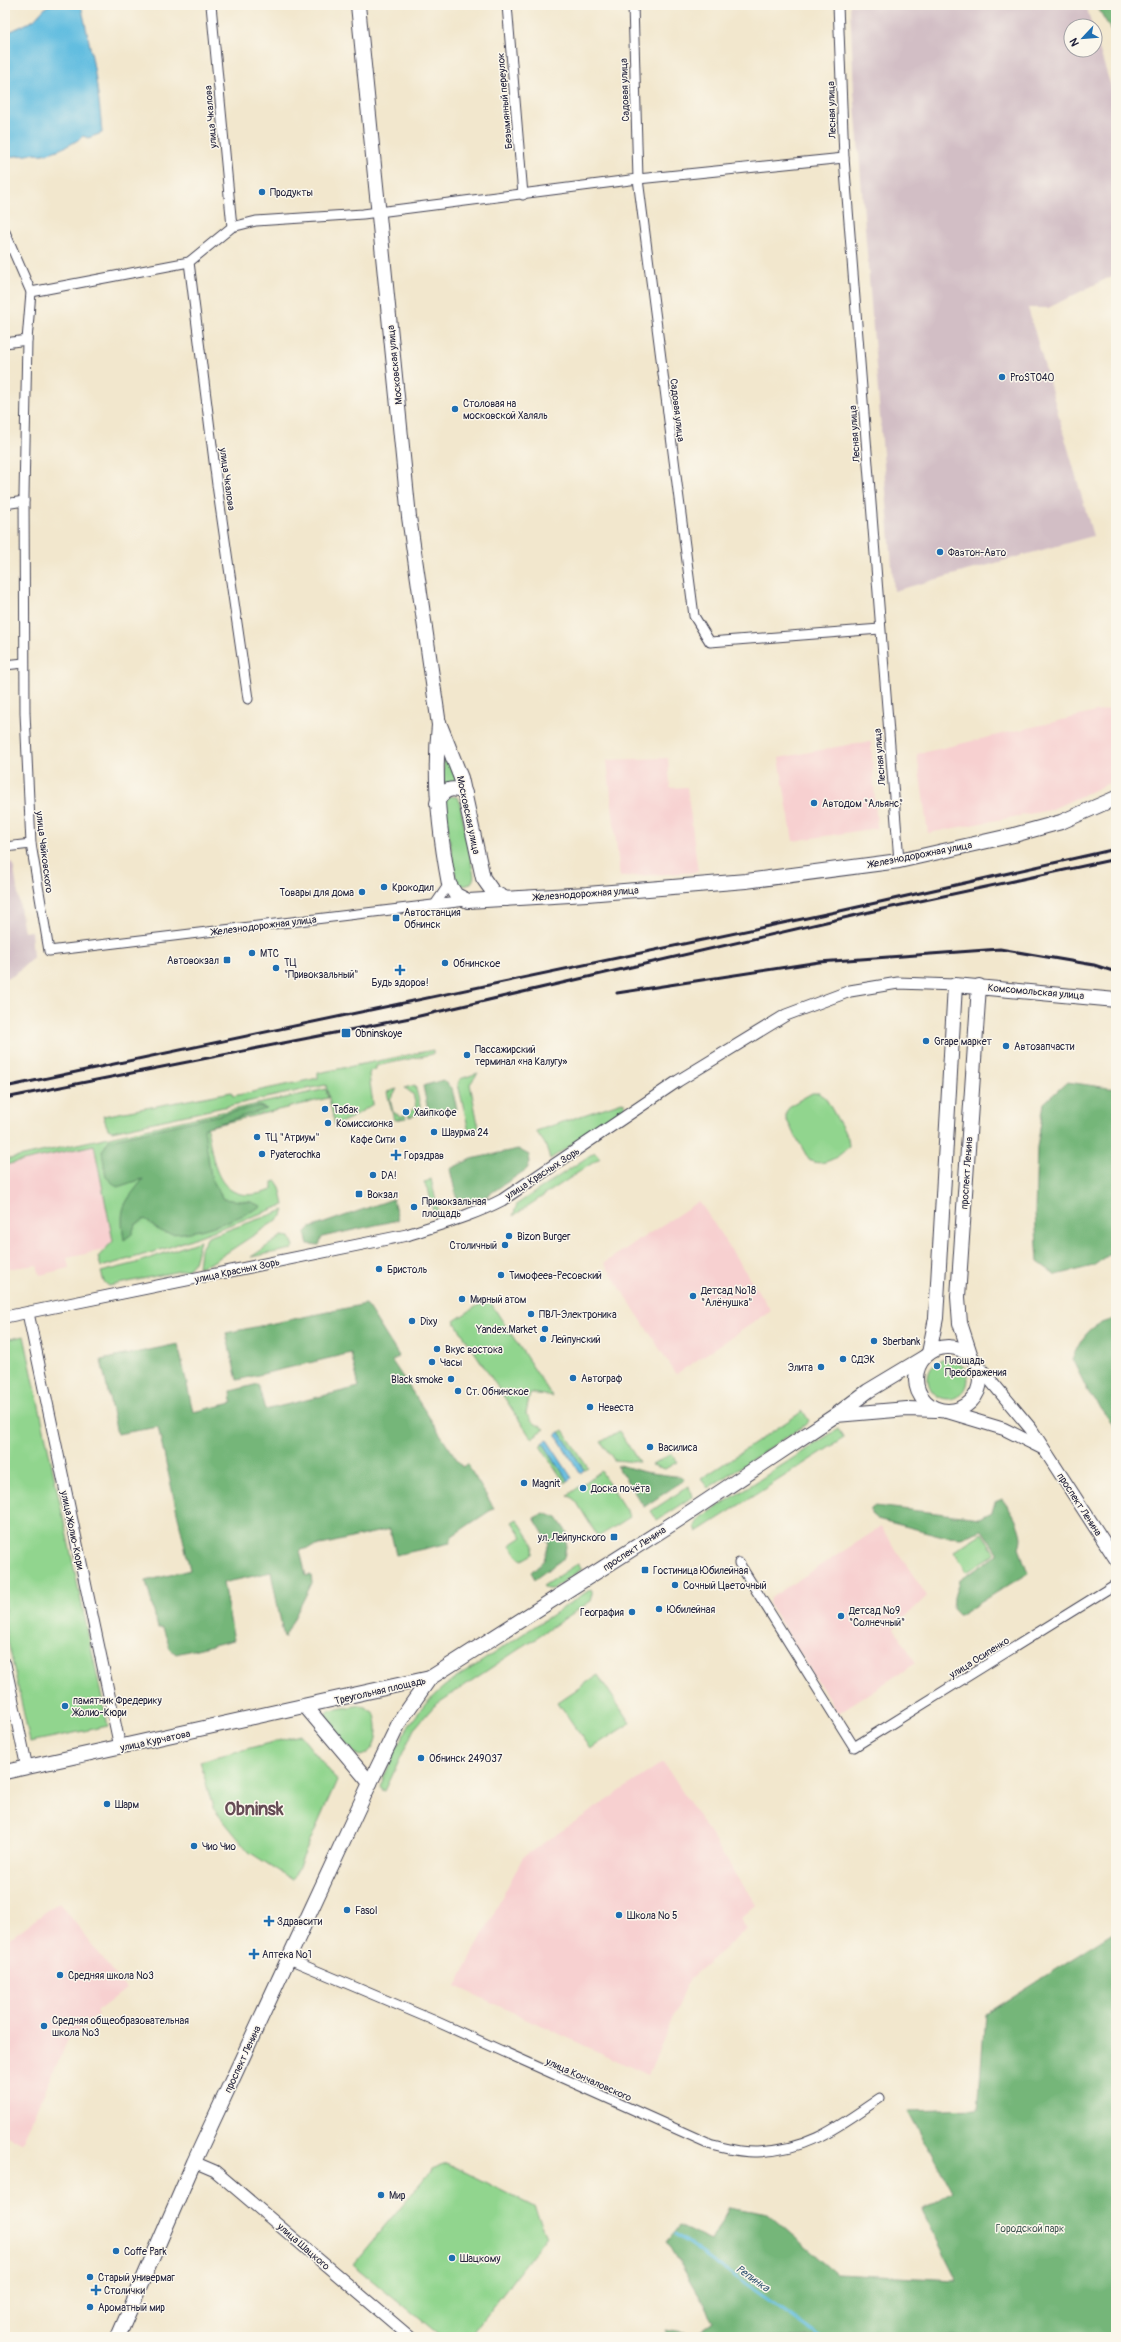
<svg xmlns="http://www.w3.org/2000/svg" width="1121" height="2342" viewBox="0 0 1121 2342" font-family="Pangolin,sans-serif">
  <rect width="100%" height="100%" fill="#fbf7ec"/>
  <filter id="ink" filterUnits="userSpaceOnUse"><feTurbulence type="fractalNoise" baseFrequency=".025" numOctaves="2"/><feDisplacementMap in="SourceGraphic" scale="8" xChannelSelector="R" yChannelSelector="G"/><feConvolveMatrix kernelMatrix="1 2 1 2 8 2 1 2 1" color-interpolation-filters="sRGB"/></filter>
  <filter id="wash" filterUnits="userSpaceOnUse"><feTurbulence type="fractalNoise" baseFrequency=".012" numOctaves="4" result="noise"/><feDisplacementMap in="SourceGraphic" scale="16" xChannelSelector="R" yChannelSelector="G"/><feGaussianBlur stdDeviation="0.9" result="paint"/><feColorMatrix in="noise" values="0 0 0 0 0 0 0 0 0 0 0 0 0 0 0 0 0 1.4 0 .05"/><feComposite in="paint" operator="in"/></filter>
  <g filter="url(#wash)">
    <rect width="100%" height="100%" fill="#f2e7cd"/>
    <g fill="#f7d0d0">
      <path d="M1109,709l7,37v34l-66,30 -122,23 -11,-79z"/>
      <path d="M871,742l6,86 -84,13 -14,-83 78,-15z"/>
      <path d="M668,758l2,30 17,-1 11,85 -78,5 -13,-117z"/>
      <path d="M94,1145l19,96 -10,9 -36,8 2,10 -29,7 -3,-10 -32,4v-104z"/>
      <path d="M699,1201l72,110 -95,63 -72,-111z"/>
      <path d="M881,1527l46,69 -33,32 22,35 -78,50 -69,-109 1,-6z"/>
      <path d="M663,1762l93,143 -16,14 7,10 -57,49 -42,97 -192,-89 67,-129z"/>
      <path d="M59,1902l67,87 -30,23 2,3 -29,22 -47,106 -17,-8v-200l4,4z"/>
    </g>
    <g fill="#d2bec5">
      <path d="M850,5h236l6,21h-21v24h24v-15l21,68v171l-68,34h-20l65,228 -199,55 -40,-500z"/>
      <path d="M13,863l11,69 7,-1 2,27 -20,18 -8,2v-114z"/>
    </g>
    <g fill="#91d58e" stroke="#5a7c64">
      <path d="M444,749l14,35h-15z"/>
      <path d="M448,796l9,1 2,2 15,77c-1,7 -6,11 -13,9l-5,-5 -12,-78z"/>
      <path d="M433,1050v4l-57,12v3l-6,2 -1,4 4,29 -22,14 -16,7 -9,-40 -214,46 -4,-2 -5,-13 128,-24 2,4 85,-18v-5z"/>
      <path d="M478,1073l-8,11 9,45 -10,2 -11,-47 2,-5z"/>
      <path d="M415,1085l7,28 -13,4 -1,-3 8,-8 -3,-12 -8,-6z"/>
      <path d="M326,1089l2,9 -121,29c7,40 11,82 65,63v-8l4,-1 4,6 4,18 -120,44 -63,18 -3,-10 15,-16 -19,-96 -89,20v-5z"/>
      <path d="M397,1089l-7,10 3,13 7,4 5,-1 1,3 -12,2 -7,-28z"/>
      <path d="M812,1093h7l6,4 23,41 1,8c-9,11 -27,22 -40,14l-23,-41v-7l5,-7z"/>
      <path d="M622,1102l3,1v7l-75,49 -5,-15 -9,-13z"/>
      <path d="M595,1152l5,6 -87,58 4,-12z"/>
      <path d="M431,1179l8,36 -5,1 -5,-24 -5,-9z"/>
      <path d="M284,1210l-2,6 -5,4 -66,43 -13,4 2,-17 8,-13z"/>
      <path d="M282,1236l8,1 4,9 -2,3 -41,8z"/>
      <path d="M200,1241l-6,22 -5,6 -80,17 -5,-4 -3,-10 32,-8z"/>
      <path d="M488,1299l64,97 -22,-3 -4,21 8,9 11,6 -14,9 -77,-117z"/>
      <path d="M24,1336l84,390 -78,16 -25,-114v-288z"/>
      <circle cx="948" cy="1379" r="20"/>
      <path d="M803,1411l6,10 -4,4 -97,63 -7,-9z"/>
      <path d="M838,1429l6,9 -147,94 -2,-6 4,-7z"/>
      <path d="M563,1430l25,38 -4,2 -24,-38z"/>
      <path d="M619,1431l20,31 -25,-2 -13,-18z"/>
      <path d="M543,1443l25,38 -3,2 -25,-37z"/>
      <path d="M671,1454l6,8 -12,7 -13,-4z"/>
      <path d="M601,1471l29,46 -32,20 -22,-36 -8,-6z"/>
      <path d="M689,1486l3,11 -35,23 -6,-9z"/>
      <path d="M517,1519l17,26 -1,9 -11,6 -5,-4 -7,-11 12,-8 -10,-15z"/>
      <path d="M982,1533l13,21 -28,18 -13,-21z"/>
      <path d="M578,1563l4,6 -30,20h-5l-4,-3z"/>
      <path d="M591,1589l2,5 -2,7 -157,105 -20,23 -29,62 -3,-1 -2,-3c17,-42 30,-73 66,-102z"/>
      <path d="M598,1675l32,48 -40,26 -32,-47z"/>
      <path d="M362,1705l12,8c6,13 4,40 -14,43l-5,-2c-7,-9 -29,-30 -29,-40l4,-4z"/>
      <path d="M300,1735l37,45 -44,100 -44,-28 -36,-44 -13,-47z"/>
      <path d="M447,2163l87,44 13,29 -78,101h-27l-89,-73 79,-95z"/>
    </g>
    <g fill="#74b679" stroke="#4b6c5a">
      <path d="M1096,5h20v33z"/>
      <path d="M443,1080l9,9 5,20 -28,6 -6,-29z"/>
      <path d="M1067,1082l49,7v161l-23,16 -37,9 -18,-13 -3,-49 2,-66 7,-44z"/>
      <path d="M259,1106l8,3 -63,19 7,49 12,22 28,3 10,4c-19,12 -77,34 -99,26 -5,-2 -12,-9 -17,-13l-10,6 -3,9 -8,6c-5,-33 -1,-35 19,-61l-26,8 -11,-10 -4,-26 7,-11z"/>
      <path d="M518,1149l11,6 1,8 -3,6 -42,28 -23,7 -5,-4 -7,-31 21,-10z"/>
      <path d="M393,1199l5,21 -76,17 -3,8 -11,-1 -3,-11 5,-5z"/>
      <path d="M366,1304l33,52 -7,5 70,106 5,-3 27,44 -42,28 -2,7 -54,12 -6,-26 -90,21 6,26 5,-1 1,8 -28,55 -13,-66 -48,11 11,57 -58,14 -6,-5 -7,-21h-5l-12,-47 44,-11 -32,-143 -41,7 -16,-74 77,-16 15,68 39,-9 -1,-12 27,-7 7,26 94,-23 -8,-34 -114,27 -11,-47z"/>
      <path d="M1116,1319v109l-27,-35 -17,-34c10,-22 18,-36 44,-40z"/>
      <path d="M620,1465l24,7 38,5 2,3 -40,27 -27,-41z"/>
      <path d="M1002,1499c10,13 24,33 17,49l9,25 -66,41h-4l-5,-5 1,-12 5,-16 39,-27 -16,-24 -21,8 -14,-1 -70,-18 -6,-5v-5l4,-3 105,12 12,-6 3,-10z"/>
      <path d="M544,1513l13,5 11,16 -4,24 -29,21 -4,-7 13,-12 5,-17 -15,-25z"/>
      <path d="M1116,1931v406h-448l-3,-7 30,5 19,-14 -47,-80 12,-15 32,15 18,-34 39,7 69,60 120,6 -35,-70 30,-19 -44,-80 70,-2 7,-95z"/>
    </g>
    <g fill="#62bde0" stroke="#42708e">
      <path d="M48,5h33c10,43 18,85 21,128l-14,5 -5,-2c-8,8 -41,23 -51,17l-4,2 -23,2v-123l29,-14z"/>
      <path d="M560,1432l24,38 -4,3 -24,-38z"/>
      <path d="M547,1440l25,38 -4,3 -25,-38z"/>
    </g>
    <g fill="none" stroke-linecap="round" stroke-linejoin="round">
      <path stroke="#62bde0" stroke-width="3" d="M675,2234l146,103"/>
    </g>
  </g>
  <g filter="url(#ink)">
    <g fill="none" stroke-linecap="round" stroke-linejoin="round">
      <g stroke="#414051" stroke-width="11">
        <g id="minor">
          <path d="M211,5l21,222"/>
          <path d="M507,5l16,190"/>
          <path d="M633,5l5,174 56,437 16,26 170,-13"/>
          <path d="M838,5l6,153 55,703"/>
          <path d="M5,232l26,60 -4,48 -3,156 1,217 6,131 18,107 417,-50"/>
          <path d="M189,262l28,223 31,214"/>
          <path d="M31,292l158,-30 43,-35 24,-6 107,-7 275,-35 206,-21"/>
          <path d="M5,343l22,-3"/>
          <path d="M5,504l19,-3"/>
          <path d="M5,665l19,-2"/>
          <path d="M5,847l26,-3"/>
          <path d="M436,903l13,-19"/>
          <path d="M739,1563l115,184 262,-163"/>
          <path d="M289,1959l144,61 279,125c14,3 30,8 45,7 53,-2 82,-26 123,-54"/>
        </g>
      </g>
      <g stroke="#414051" stroke-width="13">
        <g id="tertiary">
          <path d="M28,1313l92,434"/>
          <path d="M5,1317l402,-82c33,-11 64,-19 95,-35l176,-119 108,-66 64,-24 48,-8 57,2"/>
          <path d="M5,1664l22,104"/>
          <path d="M194,2162l21,9 195,166"/>
        </g>
      </g>
      <g stroke="#414051" stroke-width="14">
        <g id="secondary">
          <path d="M976,1363l55,66 85,131"/>
          <path d="M944,1411l60,18 38,19"/>
        </g>
      </g>
      <g stroke="#414051" stroke-width="16">
        <g id="primary">
          <path d="M358,5l51,512 30,208c-6,53 0,106 10,159l7,11 12,6 119,-7 159,-13 153,-20 115,-26 47,-13 55,-24"/>
          <path d="M440,725l21,53 22,100 10,14 13,7"/>
          <path d="M437,803c6,-14 15,-17 28,-10"/>
          <circle cx="948" cy="1379" r="32"/>
          <path d="M929,1353l7,-35 19,-333 161,15"/>
          <path d="M971,1357l-11,-34 -2,-26 21,-311"/>
          <path d="M836,1415l71,-6 29,1"/>
          <path d="M306,1707l64,76"/>
          <path d="M5,1772l425,-94 248,-158 158,-105 32,-24 55,-33"/>
          <path d="M118,2337l76,-175 176,-379 30,-62 30,-43"/>
        </g>
      </g>
      <use href="#minor" stroke="#fff" stroke-width="9"/>
      <use href="#tertiary" stroke="#fff" stroke-width="11"/>
      <use href="#secondary" stroke="#fff" stroke-width="12"/>
      <use href="#primary" stroke="#fff" stroke-width="14"/>
      <g stroke="#22223b" stroke-width="3">
        <path d="M617,993l202,-31 181,-13 94,16 22,7"/>
        <path d="M5,1087l835,-176 276,-62"/>
        <path d="M5,1098l410,-81 463,-107 238,-51"/>
      </g>
    </g>
  </g>
  <g fill="#1f6fb2" stroke="#fbf7ec" stroke-width="1.5">
    <circle cx="262" cy="192" r="4"/>
    <circle cx="1002" cy="377" r="4"/>
    <circle cx="455" cy="409" r="4"/>
    <circle cx="940" cy="552" r="4"/>
    <circle cx="814" cy="803" r="4"/>
    <circle cx="384" cy="887" r="4"/>
    <circle cx="362" cy="892" r="4"/>
    <rect x="392" y="914" width="8" height="8" rx="2"/>
    <circle cx="252" cy="953" r="4"/>
    <rect x="223" y="956" width="8" height="8" rx="2"/>
    <circle cx="445" cy="963" r="4"/>
    <circle cx="276" cy="968" r="4"/>
    <path d="M398 964h4v4h4v4h-4v4h-4v-4h-4v-4h4z"/>
    <rect x="341" y="1028" width="10" height="10" rx="2"/>
    <circle cx="926" cy="1041" r="4"/>
    <circle cx="1006" cy="1046" r="4"/>
    <circle cx="467" cy="1055" r="4"/>
    <circle cx="325" cy="1109" r="4"/>
    <circle cx="406" cy="1112" r="4"/>
    <circle cx="328" cy="1123" r="4"/>
    <circle cx="434" cy="1132" r="4"/>
    <circle cx="257" cy="1137" r="4"/>
    <circle cx="403" cy="1139" r="4"/>
    <circle cx="262" cy="1154" r="4"/>
    <path d="M394 1149h4v4h4v4h-4v4h-4v-4h-4v-4h4z"/>
    <circle cx="373" cy="1175" r="4"/>
    <rect x="355" y="1190" width="8" height="8" rx="2"/>
    <circle cx="414" cy="1207" r="4"/>
    <circle cx="509" cy="1236" r="4"/>
    <circle cx="505" cy="1245" r="4"/>
    <circle cx="379" cy="1269" r="4"/>
    <circle cx="501" cy="1275" r="4"/>
    <circle cx="693" cy="1296" r="4"/>
    <circle cx="462" cy="1299" r="4"/>
    <circle cx="531" cy="1314" r="4"/>
    <circle cx="412" cy="1321" r="4"/>
    <circle cx="545" cy="1329" r="4"/>
    <circle cx="543" cy="1339" r="4"/>
    <circle cx="874" cy="1341" r="4"/>
    <circle cx="437" cy="1349" r="4"/>
    <circle cx="843" cy="1359" r="4"/>
    <circle cx="432" cy="1362" r="4"/>
    <circle cx="937" cy="1366" r="4"/>
    <circle cx="821" cy="1367" r="4"/>
    <circle cx="573" cy="1378" r="4"/>
    <circle cx="451" cy="1379" r="4"/>
    <circle cx="458" cy="1391" r="4"/>
    <circle cx="590" cy="1407" r="4"/>
    <circle cx="650" cy="1447" r="4"/>
    <circle cx="524" cy="1483" r="4"/>
    <circle cx="583" cy="1488" r="4"/>
    <rect x="610" y="1533" width="8" height="8" rx="2"/>
    <rect x="641" y="1566" width="8" height="8" rx="2"/>
    <circle cx="675" cy="1585" r="4"/>
    <circle cx="659" cy="1609" r="4"/>
    <circle cx="632" cy="1612" r="4"/>
    <circle cx="841" cy="1616" r="4"/>
    <circle cx="65" cy="1706" r="4"/>
    <circle cx="421" cy="1758" r="4"/>
    <circle cx="107" cy="1804" r="4"/>
    <circle cx="194" cy="1846" r="4"/>
    <circle cx="347" cy="1910" r="4"/>
    <circle cx="619" cy="1915" r="4"/>
    <path d="M267 1915h4v4h4v4h-4v4h-4v-4h-4v-4h4z"/>
    <path d="M252 1948h4v4h4v4h-4v4h-4v-4h-4v-4h4z"/>
    <circle cx="60" cy="1975" r="4"/>
    <circle cx="44" cy="2026" r="4"/>
    <circle cx="381" cy="2195" r="4"/>
    <circle cx="116" cy="2251" r="4"/>
    <circle cx="452" cy="2258" r="4"/>
    <circle cx="90" cy="2277" r="4"/>
    <path d="M94 2284h4v4h4v4h-4v4h-4v-4h-4v-4h4z"/>
    <circle cx="90" cy="2307" r="4"/>
  </g>
  <g text-anchor="middle" stroke-width="3" stroke-linejoin="round" paint-order="stroke">
    <g font-size="10" fill="#22223b" stroke="#fbf7ec">
      <text transform="translate(624 90) rotate(-92)" y="4">Садовая улица</text>
      <text transform="translate(504 101) rotate(-95)" y="4">Безымянный переулок</text>
      <text transform="translate(831 110) rotate(-92)" y="4">Лесная улица</text>
      <text transform="translate(210 117) rotate(-95)" y="4">улица Чкалова</text>
      <text transform="translate(394 365) rotate(-96)" y="4">Московская улица</text>
      <text transform="translate(678 410) rotate(83)" y="4">Садовая улица</text>
      <text transform="translate(854 434) rotate(-94)" y="4">Лесная улица</text>
      <text transform="translate(228 479) rotate(82)" y="4">улица Чкалова</text>
      <text transform="translate(879 757) rotate(-95)" y="4">Лесная улица</text>
      <text transform="translate(469 815) rotate(78)" y="4">Московская улица</text>
      <text transform="translate(45 852) rotate(83)" y="4">улица Чайковского</text>
      <text transform="translate(920 854) rotate(-11)" y="4">Железнодорожная улица</text>
      <text transform="translate(586 893) rotate(-4)" y="4">Железнодорожная улица</text>
      <text transform="translate(264 925) rotate(-7)" y="4">Железнодорожная улица</text>
      <text transform="translate(1036 991) rotate(5)" y="4">Комсомольская улица</text>
      <text transform="translate(542 1173) rotate(-33)" y="4">улица Красных Зорь</text>
      <text transform="translate(966 1173) rotate(-86)" y="4">проспект Ленина</text>
      <text transform="translate(237 1270) rotate(-12)" y="4">улица Красных Зорь</text>
      <text transform="translate(1080 1504) rotate(57)" y="4">проспект Ленина</text>
      <text transform="translate(73 1530) rotate(78)" y="4">улица Жолио-Кюри</text>
      <text transform="translate(634 1548) rotate(-33)" y="4">проспект Ленина</text>
      <text transform="translate(979 1657) rotate(-32)" y="4">улица Осипенко</text>
      <text transform="translate(380 1690) rotate(-13)" y="4">Треугольная площадь</text>
      <text transform="translate(155 1740) rotate(-12)" y="4">улица Курчатова</text>
      <text transform="translate(242 2059) rotate(-65)" y="4">проспект Ленина</text>
      <text transform="translate(589 2079) rotate(24)" y="4">улица Кончаловского</text>
      <text transform="translate(304 2246) rotate(41)" y="4">улица Шацкого</text>
    </g>
    <g font-size="10" fill="#22223b" stroke="#fbf7ec" text-anchor="start">
      <text x="270" y="196">Продукты</text>
      <text x="1010" y="381">ProSTO40</text>
      <text x="463" y="407">Столовая на<tspan x="463" dy="12">московской Халяль</tspan></text>
      <text x="948" y="556">Фаэтон-Авто</text>
      <text x="822" y="807">Автодом "Альянс"</text>
      <text x="392" y="891">Крокодил</text>
      <text x="354" y="896" text-anchor="end">Товары для дома</text>
      <text x="404" y="916">Автостанция<tspan x="404" dy="12">Обнинск</tspan></text>
      <text x="260" y="957">МТС</text>
      <text x="219" y="964" text-anchor="end">Автовокзал</text>
      <text x="284" y="966">ТЦ<tspan x="284" dy="12">"Привокзальный"</tspan></text>
      <text x="453" y="967">Обнинское</text>
      <text x="400" y="986" text-anchor="middle">Будь здоров!</text>
      <text x="355" y="1037">Obninskoye</text>
      <text x="934" y="1045">Grape маркет</text>
      <text x="1014" y="1050">Автозапчасти</text>
      <text x="475" y="1053">Пассажирский<tspan x="475" dy="12">терминал «на Калугу»</tspan></text>
      <text x="333" y="1113">Табак</text>
      <text x="414" y="1116">Хайпкофе</text>
      <text x="336" y="1127">Комиссионка</text>
      <text x="442" y="1136">Шаурма 24</text>
      <text x="265" y="1141">ТЦ "Атриум"</text>
      <text x="395" y="1143" text-anchor="end">Кафе Сити</text>
      <text x="270" y="1158">Pyaterochka</text>
      <text x="404" y="1159">Горздрав</text>
      <text x="381" y="1179">DA!</text>
      <text x="367" y="1198">Вокзал</text>
      <text x="422" y="1205">Привокзальная<tspan x="422" dy="12">площадь</tspan></text>
      <text x="517" y="1240">Bizon Burger</text>
      <text x="497" y="1249" text-anchor="end">Столичный</text>
      <text x="387" y="1273">Бристоль</text>
      <text x="509" y="1279">Тимофеев-Ресовский</text>
      <text x="701" y="1294">Детсад №18<tspan x="701" dy="12">"Алёнушка"</tspan></text>
      <text x="470" y="1303">Мирный атом</text>
      <text x="539" y="1318">ПВЛ-Электроника</text>
      <text x="420" y="1325">Dixy</text>
      <text x="537" y="1333" text-anchor="end">Yandex.Market</text>
      <text x="551" y="1343">Лейпунский</text>
      <text x="882" y="1345">Sberbank</text>
      <text x="445" y="1353">Вкус востока</text>
      <text x="851" y="1363">СДЭК</text>
      <text x="945" y="1364">Площадь<tspan x="945" dy="12">Преображения</tspan></text>
      <text x="440" y="1366">Часы</text>
      <text x="813" y="1371" text-anchor="end">Элита</text>
      <text x="581" y="1382">Автограф</text>
      <text x="443" y="1383" text-anchor="end">Black smoke</text>
      <text x="466" y="1395">Ст. Обнинское</text>
      <text x="598" y="1411">Невеста</text>
      <text x="658" y="1451">Василиса</text>
      <text x="532" y="1487">Magnit</text>
      <text x="591" y="1492">Доска почёта</text>
      <text x="606" y="1541" text-anchor="end">ул. Лейпунского</text>
      <text x="653" y="1574">Гостиница Юбилейная</text>
      <text x="683" y="1589">Сочный Цветочный</text>
      <text x="667" y="1613">Юбилейная</text>
      <text x="849" y="1614">Детсад №9<tspan x="849" dy="12">"Солнечный"</tspan></text>
      <text x="624" y="1616" text-anchor="end">География</text>
      <text x="73" y="1704">памятник Фредерику<tspan x="73" dy="12">Жолио-Кюри</tspan></text>
      <text x="429" y="1762">Обнинск 249037</text>
      <text x="115" y="1808">Шарм</text>
      <text x="202" y="1850">Чио Чио</text>
      <text x="355" y="1914">Fasol</text>
      <text x="627" y="1919">Школа № 5</text>
      <text x="277" y="1925">Здравсити</text>
      <text x="262" y="1958">Аптека №1</text>
      <text x="68" y="1979">Средняя школа №3</text>
      <text x="52" y="2024">Средняя общеобразовательная<tspan x="52" dy="12">школа №3</tspan></text>
      <text x="389" y="2199">Мир</text>
      <text x="124" y="2255">Coffe Park</text>
      <text x="460" y="2262">Шацкому</text>
      <text x="98" y="2281">Старый универмаг</text>
      <text x="104" y="2294">Столички</text>
      <text x="98" y="2311">Ароматный мир</text>
    </g>
    <g font-size="10" fill="#435854" stroke="#fbf7ec">
      <text x="1030" y="2232">Городской парк</text>
    </g>
    <g font-size="11" font-style="italic" fill="#385875" stroke="#fbf7ec">
      <text transform="translate(753 2278) rotate(35)" y="4">Репинка</text>
    </g>
    <g font-size="18" font-weight="bold" fill="#654c55" stroke="#fbf7ec">
      <text x="254" y="1815">Obninsk</text>
    </g>
  </g>
  <rect width="1121" height="2342" fill="none" stroke="#fbf7ec" stroke-width="20"/>
  <g transform="translate(1083 38) rotate(244)"><circle r="19" fill="#fbf7ec" stroke="#a4a2a5"/>
  <path d="M0-3L7 15L0 10L-7 15Z" fill="#1f6fb2"/>
  <text y="-6" font-size="11" font-weight="bold" text-anchor="middle" fill="#22223b">N</text>
  </g>
</svg>
